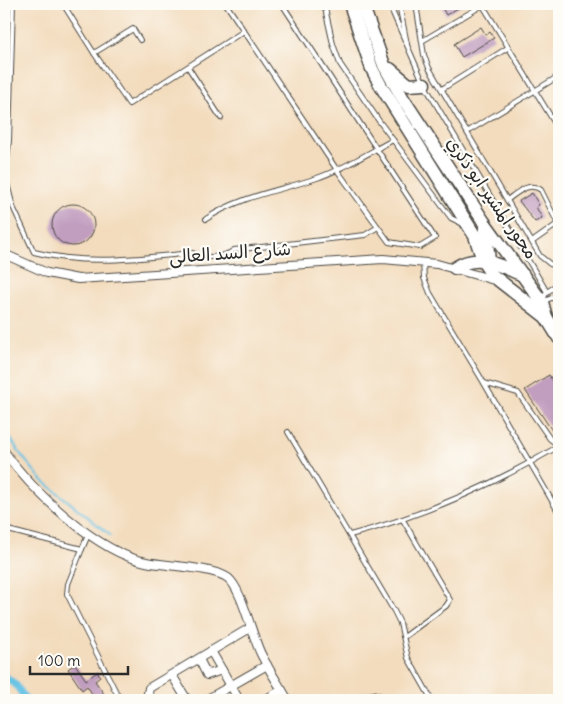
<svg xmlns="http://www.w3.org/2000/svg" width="563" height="704" viewBox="0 0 563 704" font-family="Delius,'Playpen Sans Arabic',sans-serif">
  <rect width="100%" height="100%" fill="#fdfcf7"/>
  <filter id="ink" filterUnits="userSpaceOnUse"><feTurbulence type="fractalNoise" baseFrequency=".02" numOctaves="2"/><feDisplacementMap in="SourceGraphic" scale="10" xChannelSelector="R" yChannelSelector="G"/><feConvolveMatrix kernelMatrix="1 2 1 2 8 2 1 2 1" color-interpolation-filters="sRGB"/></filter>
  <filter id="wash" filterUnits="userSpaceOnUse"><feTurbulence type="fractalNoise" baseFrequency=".0096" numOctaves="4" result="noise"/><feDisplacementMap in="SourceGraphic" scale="20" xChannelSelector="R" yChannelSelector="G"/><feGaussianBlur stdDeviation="1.12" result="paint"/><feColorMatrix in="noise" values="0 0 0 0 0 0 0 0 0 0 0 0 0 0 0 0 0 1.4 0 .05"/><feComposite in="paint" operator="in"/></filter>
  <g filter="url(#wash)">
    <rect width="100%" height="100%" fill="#f3dcbd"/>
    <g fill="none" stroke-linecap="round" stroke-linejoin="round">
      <path stroke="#67c3e5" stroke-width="2" d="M4,428l17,27 21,25 68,55"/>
      <path stroke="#67c3e5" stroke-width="7" d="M4,675l12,10 10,15"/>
    </g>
    <g id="blocks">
      <g fill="#c19ec0">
        <path d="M440,4h25l-19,11z"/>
        <path d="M481,27l5,8 4,-3 4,6 -32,19 -8,-13z"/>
        <path d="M532,193l7,12 -3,2 6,11 -7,4 -16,-21z"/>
        <circle cx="73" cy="225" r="21"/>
        <path d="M549,375l10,17v49l-34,-51z"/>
        <path d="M75,664l11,16 11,-8 3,5 -5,4 13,19h-12l-9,-14 -5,4 -14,-21z"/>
        <path d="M376,691l19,9h-40l11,-7z"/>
      </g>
    </g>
  </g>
  <g filter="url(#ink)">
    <use href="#blocks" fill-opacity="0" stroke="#494641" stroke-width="1"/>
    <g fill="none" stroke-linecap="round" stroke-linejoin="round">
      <g stroke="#494641" stroke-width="6">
        <g id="lane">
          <path d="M13,4l-4,137 -4,35 8,31 21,45c53,14 105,6 158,1 11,6 33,5 42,-3l131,-15 13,-8"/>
          <path d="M63,4l31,49 39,-24 7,11"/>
          <path d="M226,4l111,166 52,72 31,5 15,-9 -153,-234"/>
          <path d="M324,4l9,40 7,20 39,57 72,97 14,7"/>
          <path d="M389,4l35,80 123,208"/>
          <path d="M399,4l8,40"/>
          <path d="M416,4l8,51 5,13 111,188 10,8 9,2"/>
          <path d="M482,4l77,126"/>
          <path d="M422,41l61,-36"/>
          <path d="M94,53l35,51 115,-73"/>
          <path d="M188,67l33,51"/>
          <path d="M442,89l67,-42"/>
          <path d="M467,132l92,-56"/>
          <path d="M507,200c10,-7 22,-19 34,-10l16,32 -1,3 -24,17"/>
          <path d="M206,219c34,-23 73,-28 111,-41 27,-9 51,-25 76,-38"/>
          <path d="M423,262l1,16 6,15 54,90 34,10 32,46 9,7"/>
          <path d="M543,299l4,-7 12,-8"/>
          <path d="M544,301l15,-6"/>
          <path d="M484,383l75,130"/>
          <path d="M288,432l106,179 6,12 8,35 24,42"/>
          <path d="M403,520l47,80 -4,6 -42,31"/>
          <path d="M4,529l78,20 7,-16"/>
          <path d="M350,535c72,-19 145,-51 209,-89"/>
          <path d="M82,549l-14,35 -1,10 53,106"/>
        </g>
      </g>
      <g stroke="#494641" stroke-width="10">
        <g id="street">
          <path d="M4,254l43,19 31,6 305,-20 54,5 57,16"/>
          <path d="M4,451c28,40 93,101 142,111 20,4 67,5 82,16 14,11 24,58 33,76 8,16 18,31 27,46"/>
          <path d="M211,651l28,49"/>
          <path d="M199,659l8,16 15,-5"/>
          <path d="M172,675l15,25"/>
          <path d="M151,700l-3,-7 1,-5 101,-60"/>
          <path d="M206,700l61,-35"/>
          <path d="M264,700l18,-10"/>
        </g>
      </g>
      <g stroke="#494641" stroke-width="15">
        <g id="primary">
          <path d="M350,4l22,65 9,17 94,150 9,27 8,12 54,42"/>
          <path d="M362,4l22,61 18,32 82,125 58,80 4,15 13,21"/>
          <path d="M390,69l19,16 15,-1"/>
          <path d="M485,224l4,37"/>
          <path d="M455,268c23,-16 45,-2 68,7"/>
        </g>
      </g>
      <use href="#lane" stroke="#fff" stroke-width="4"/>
      <use href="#street" stroke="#fff" stroke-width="8"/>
      <use href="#primary" stroke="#fff" stroke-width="12"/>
    </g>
  </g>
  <g text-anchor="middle" stroke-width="4.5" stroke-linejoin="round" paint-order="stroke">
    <g font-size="18" fill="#2b2b2b" stroke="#fdfcf7">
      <text transform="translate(492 198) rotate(55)" y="6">محور المشير ابو ذكري</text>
      <text transform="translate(230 253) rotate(-4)" y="6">شارع السد العالى</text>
    </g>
  </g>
  <rect width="563" height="704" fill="none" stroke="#fdfcf7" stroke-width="20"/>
  <path d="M30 666v8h98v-8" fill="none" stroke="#2b2b2b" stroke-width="2.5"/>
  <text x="38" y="666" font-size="15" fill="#2b2b2b" stroke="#fdfcf7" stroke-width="4" paint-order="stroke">100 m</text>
</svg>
